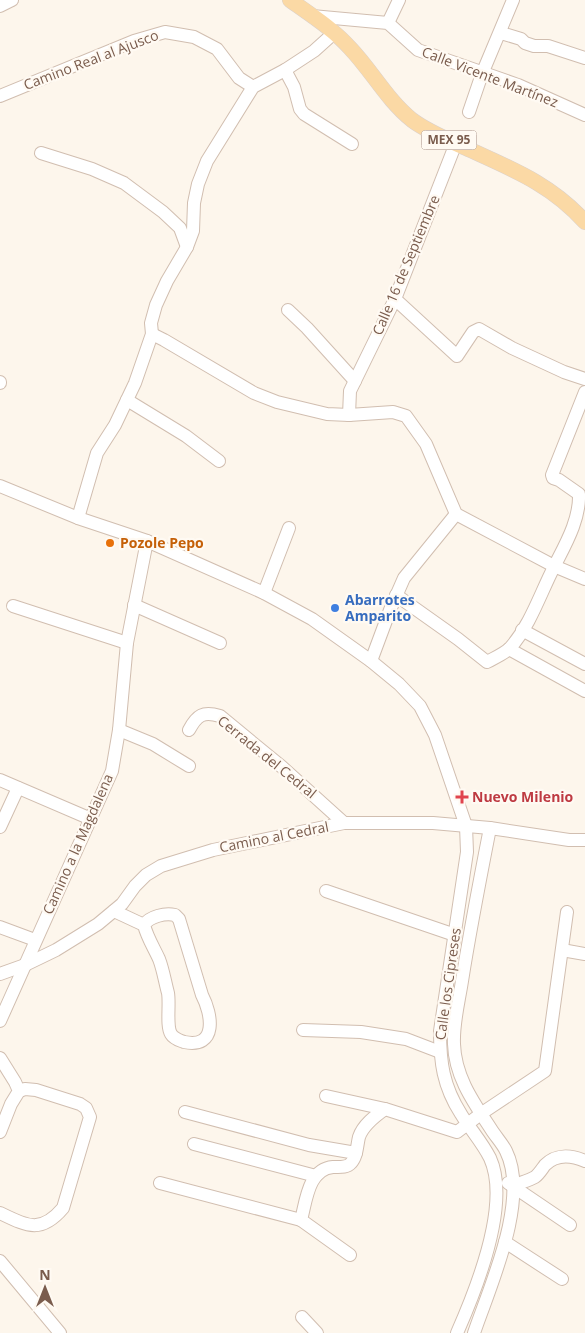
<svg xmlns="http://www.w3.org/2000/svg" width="585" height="1333" viewBox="0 0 585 1333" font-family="'Open Sans',sans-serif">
  <rect width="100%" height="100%" fill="#fdf6ec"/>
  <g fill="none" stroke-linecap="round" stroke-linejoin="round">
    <g stroke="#d1beb0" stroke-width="14">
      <g id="minor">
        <path d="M0,6l12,-6"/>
        <path d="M312,16l76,7 30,27 100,35 67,30"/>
        <path d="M388,23l11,-23"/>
        <path d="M501,33l20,6 4,4 9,3h14l37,12"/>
        <path d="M285,70l9,17 6,22 4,5 48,30"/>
        <path d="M0,96l134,-55 31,-9 29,5 23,12 22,29 14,9"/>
        <path d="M469,112l13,-38 31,-74"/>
        <path d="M41,153l51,16 32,14 39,29 17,16 7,19"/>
        <path d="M395,299l62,57 16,-24 6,-3 33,19 52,24 21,7"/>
        <path d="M288,310l19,18 48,53"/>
        <path d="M152,334l12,6 90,53 23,9 50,12 22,1 44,-3 13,4 20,28 30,70 98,52 31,13"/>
        <path d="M0,383v-1"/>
        <path d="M127,400l59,36 33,25"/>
        <path d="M349,415l1,-24 45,-92 61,-156"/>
        <path d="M0,486l78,32 69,23 117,52 48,26 59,42 28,23 21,22 15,29 31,91 1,26 -27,179c0,31 3,55 21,83 9,15 21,28 29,44 21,46 -14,132 -33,175"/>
        <path d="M78,518l19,-65 18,-28 20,-42 17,-49 -1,-11 5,-18 11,-24 20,-34 6,-16 1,-28 4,-19 9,-23 46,-74 32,-17 29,-19 20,-18"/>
        <path d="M264,593l25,-65"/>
        <path d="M396,595l62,44 29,23c7,-4 17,-8 23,-14 21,-24 30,-54 44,-81 11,-22 26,-47 25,-73l-20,-14 -6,-2 -1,-3 33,-83"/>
        <path d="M134,605l86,38"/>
        <path d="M13,606l114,37"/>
        <path d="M522,630l63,34"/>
        <path d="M509,649l76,42"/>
        <path d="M371,661l19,-51 14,-32 52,-64"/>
        <path d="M119,730l34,14 36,22"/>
        <path d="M189,730c8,-15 14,-19 31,-14l62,51 62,56"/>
        <path d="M0,780l91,39"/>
        <path d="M0,827l18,-39"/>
        <path d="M326,891l129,44"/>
        <path d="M114,911l30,14c3,12 10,23 15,34 4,10 6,23 9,34 2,11 -2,33 3,41 3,5 8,6 13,8 34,7 28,-28 18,-47l-23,-76 -4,-4c-10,-2 -25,1 -31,10"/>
        <path d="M0,927l35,13"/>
        <path d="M562,950l23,4"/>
        <path d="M0,974l25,-9 31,-15 42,-26 24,-20 13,-18 11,-11 15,-9 52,-16 131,-27h89l57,5 79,12h16"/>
        <path d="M0,1021l112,-250 7,-41 8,-87 20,-102"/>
        <path d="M303,1030l58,2 45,7 34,13"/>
        <path d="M0,1058l15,24 4,9 -8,13 -11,28"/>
        <path d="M326,1096l59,13"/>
        <path d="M185,1112l124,33 47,8"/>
        <path d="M194,1144l122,32"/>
        <path d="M160,1183l141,37"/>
        <path d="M508,1183l62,42"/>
        <path d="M513,1186c6,-3 15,-5 22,-9 4,-3 7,-8 10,-12 11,-11 26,-10 40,-4"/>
        <path d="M0,1213c27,13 41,21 63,-5l27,-91 -4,-9 -6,-4 -44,-14 -11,-1 -6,2"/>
        <path d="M505,1242l57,37"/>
        <path d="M350,1255l-49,-35c5,-18 7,-51 32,-53 6,0 14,1 18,-4 6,-6 6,-18 8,-26 4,-12 16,-21 26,-28l72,23 25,-19 63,-42 22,-159"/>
        <path d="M0,1261l60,72"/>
        <path d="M302,1317l15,16"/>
        <path d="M474,1333c16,-47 56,-134 32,-182 -4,-8 -10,-14 -15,-22 -17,-26 -36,-52 -37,-85 -1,-21 5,-43 8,-63 8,-51 18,-102 28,-153"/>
      </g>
    </g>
    <g stroke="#dad1cd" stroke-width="16">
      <path id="major" d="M290,0c21,15 43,29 60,48 22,23 37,52 62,72 16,12 36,20 54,28 46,21 85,36 119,74"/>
    </g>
    <use href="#minor" stroke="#fff" stroke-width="12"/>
    <use href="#major" stroke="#fbd9a5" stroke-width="15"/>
  </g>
  <circle fill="#e8710a" stroke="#fffaf3" stroke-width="2" cx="110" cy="543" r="5"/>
  <circle fill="#3f7fe0" stroke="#fffaf3" stroke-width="2" cx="335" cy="608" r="5"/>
  <path fill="#e0444e" stroke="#fffaf3" stroke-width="2" d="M459.5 789.5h5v5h5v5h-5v5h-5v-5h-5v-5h5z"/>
  <g text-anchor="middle" stroke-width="4.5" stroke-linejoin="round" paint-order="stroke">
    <rect fill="#fffaf3" stroke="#a28b7f" stroke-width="1" x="421.5" y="130.5" width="55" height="19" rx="4"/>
    <g font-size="12" font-weight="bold" fill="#7a5c4d">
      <text x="449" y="144">MEX 95</text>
    </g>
    <g font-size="14" fill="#7a5c4d" stroke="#fffaf3">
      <text transform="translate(91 60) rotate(-21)" y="5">Camino Real al Ajusco</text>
      <text transform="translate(490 77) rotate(21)" y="5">Calle Vicente Martínez</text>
      <text transform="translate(406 265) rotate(-67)" y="5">Calle 16 de Septiembre</text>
      <text transform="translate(267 757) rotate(39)" y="5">Cerrada del Cedral</text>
      <text transform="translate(274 837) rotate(-11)" y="5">Camino al Cedral</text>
      <text transform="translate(78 844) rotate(-66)" y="5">Camino a la Magdalena</text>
      <text transform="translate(448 984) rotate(-82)" y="5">Calle los Cipreses</text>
    </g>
    <g font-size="14" font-weight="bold" fill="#c56008" stroke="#fffaf3" text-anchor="start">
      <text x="120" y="548">Pozole Pepo</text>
    </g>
    <g font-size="14" font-weight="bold" fill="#366cbe" stroke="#fffaf3" text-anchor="start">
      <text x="345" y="605">Abarrotes<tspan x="345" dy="16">Amparito</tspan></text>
    </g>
    <g font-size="14" font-weight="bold" fill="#be3a42" stroke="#fffaf3" text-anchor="start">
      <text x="472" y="802">Nuevo Milenio</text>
    </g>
  </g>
  <g transform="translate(45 1288)" stroke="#fffaf3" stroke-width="4" paint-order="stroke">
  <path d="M0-4L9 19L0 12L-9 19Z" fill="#7a5c4d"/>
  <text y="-8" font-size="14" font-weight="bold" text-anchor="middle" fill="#7a5c4d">N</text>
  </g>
</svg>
